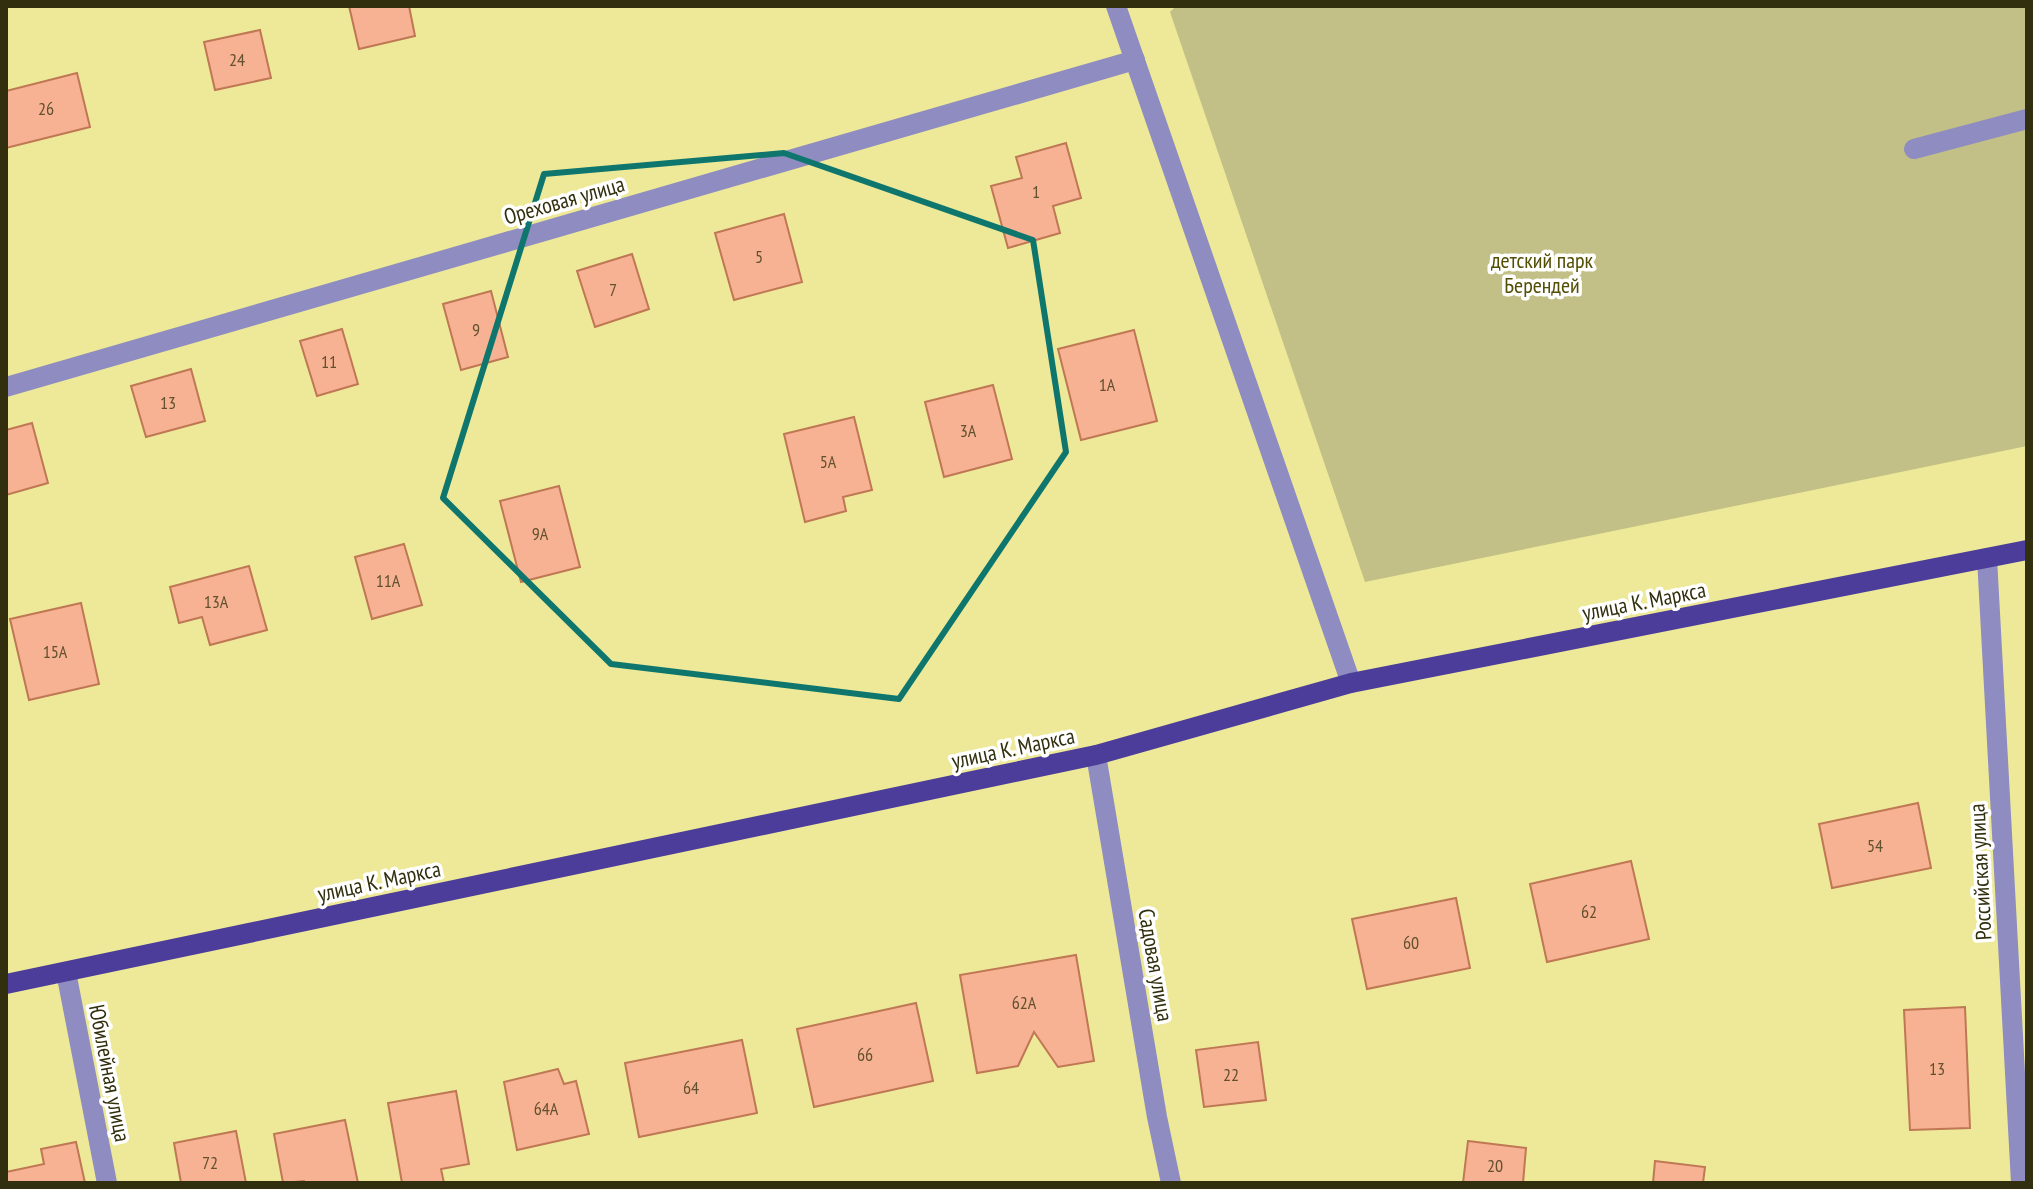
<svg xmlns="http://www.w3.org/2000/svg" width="2033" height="1189" viewBox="0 0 2033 1189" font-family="'PT Sans Narrow',sans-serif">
  <rect width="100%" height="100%" fill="#ede998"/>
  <path fill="#c2c086" d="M1176,6h851v440l-662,136 -195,-570z"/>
  <g fill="#f6b292" stroke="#bf7754" stroke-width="2">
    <path d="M349,6h60l6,30 -56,13z"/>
    <path d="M260,30l11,48 -56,12 -11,-48z"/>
    <path d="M77,73l13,54 -84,21v-57z"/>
    <path d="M1066,143l15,55 -28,8 7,27 -52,15 -17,-62 31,-8 -6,-21z"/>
    <path d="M784,214l18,68 -68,18 -19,-67z"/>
    <path d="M632,254l17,55 -54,18 -18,-56z"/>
    <path d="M491,291l17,66 -47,13 -18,-66z"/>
    <path d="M342,329l16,55 -41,12 -17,-55z"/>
    <path d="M1134,330l23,91 -76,19 -23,-91z"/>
    <path d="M191,369l14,52 -59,16 -15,-51z"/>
    <path d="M993,385l19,74 -68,18 -19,-75z"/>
    <path d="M854,417l18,73 -29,7 3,14 -41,11 -21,-88z"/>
    <path d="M32,423l16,60 -42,12v-65z"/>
    <path d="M559,486l21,81 -59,15 -21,-81z"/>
    <path d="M404,544l18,61 -50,14 -17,-62z"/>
    <path d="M249,566l18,64 -57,15 -8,-28 -23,6 -9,-36z"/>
    <path d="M81,603l18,81 -70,16 -19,-81z"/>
    <path d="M1918,803l13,65 -99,20 -13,-64z"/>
    <path d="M1631,861l18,78 -102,23 -17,-78z"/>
    <path d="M1456,898l14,70 -103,21 -15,-70z"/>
    <path d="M1076,955l18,106 -36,6 -24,-35 -16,34 -41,7 -17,-98z"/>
    <path d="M916,1003l17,78 -119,26 -17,-78z"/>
    <path d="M1965,1007l5,121 -60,2 -6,-120z"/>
    <path d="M742,1040l15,73 -118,24 -14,-74z"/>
    <path d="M1258,1042l8,58 -62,7 -8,-57z"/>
    <path d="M558,1069l6,15 12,-3 13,53 -72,16 -13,-68z"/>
    <path d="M456,1091l13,73 -28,5 3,14h-42l-14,-80z"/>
    <path d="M345,1120l13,63h-53l-1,-2 -21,2 -9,-49z"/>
    <path d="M236,1131l10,52h-65l-7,-40z"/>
    <path d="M1468,1141l58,7 -3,35h-60z"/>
    <path d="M76,1142l9,41h-79v-11l38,-8 -3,-15z"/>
    <path d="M1655,1161l50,6 -2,16h-50z"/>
  </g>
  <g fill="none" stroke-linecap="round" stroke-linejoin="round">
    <g stroke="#8e8cc1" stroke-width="20">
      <path d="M1116,6l235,677"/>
      <path d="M1914,149l113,-30"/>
      <path d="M6,387l1129,-327"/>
      <path d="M1987,558l34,625"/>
      <path d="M1096,755l61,362 14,66"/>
      <path d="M66,972l41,211"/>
    </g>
    <path stroke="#4c3d9b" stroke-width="20" d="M6,984l1090,-229 255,-72 676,-133"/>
  </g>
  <path fill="none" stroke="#0f766e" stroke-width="6" stroke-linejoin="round" d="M784,153l249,87 33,212 -167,247 -288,-35 -168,-166 101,-324z"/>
  <g text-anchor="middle" stroke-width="7" stroke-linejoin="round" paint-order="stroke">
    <g font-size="18" fill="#62502e">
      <text x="237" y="66">24</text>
      <text x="46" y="115">26</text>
      <text x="1036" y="198">1</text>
      <text x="759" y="263">5</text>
      <text x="613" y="296">7</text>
      <text x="476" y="336">9</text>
      <text x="329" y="368">11</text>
      <text x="1107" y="391">1А</text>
      <text x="168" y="409">13</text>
      <text x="968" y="437">3А</text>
      <text x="828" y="468">5А</text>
      <text x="540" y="540">9А</text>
      <text x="388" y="587">11А</text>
      <text x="216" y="608">13А</text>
      <text x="55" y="658">15А</text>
      <text x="1875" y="852">54</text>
      <text x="1589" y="918">62</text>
      <text x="1411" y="949">60</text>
      <text x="1024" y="1009">62А</text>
      <text x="865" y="1061">66</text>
      <text x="1937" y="1075">13</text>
      <text x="1231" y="1081">22</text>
      <text x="691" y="1094">64</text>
      <text x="546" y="1115">64А</text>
      <text x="210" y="1169">72</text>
      <text x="1495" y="1172">20</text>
    </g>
    <g font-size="22" fill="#312f0d" stroke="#fff">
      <text transform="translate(564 200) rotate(-16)" y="8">Ореховая улица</text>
      <text transform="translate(1644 601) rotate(-11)" y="8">улица К. Маркса</text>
      <text transform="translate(1013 748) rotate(-12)" y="8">улица К. Маркса</text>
      <text transform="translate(1980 872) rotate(-93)" y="8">Российская улица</text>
      <text transform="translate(379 881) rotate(-12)" y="8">улица К. Маркса</text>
      <text transform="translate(1156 965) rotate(80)" y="8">Садовая улица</text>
      <text transform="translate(110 1073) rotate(79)" y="8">Юбилейная улица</text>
    </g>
    <g font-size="22" fill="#524e04" stroke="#fff">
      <text x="1542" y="268">детский парк<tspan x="1542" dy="25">Берендей</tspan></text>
    </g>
  </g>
  <rect width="2033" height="1189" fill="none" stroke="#312f0d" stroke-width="16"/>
</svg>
